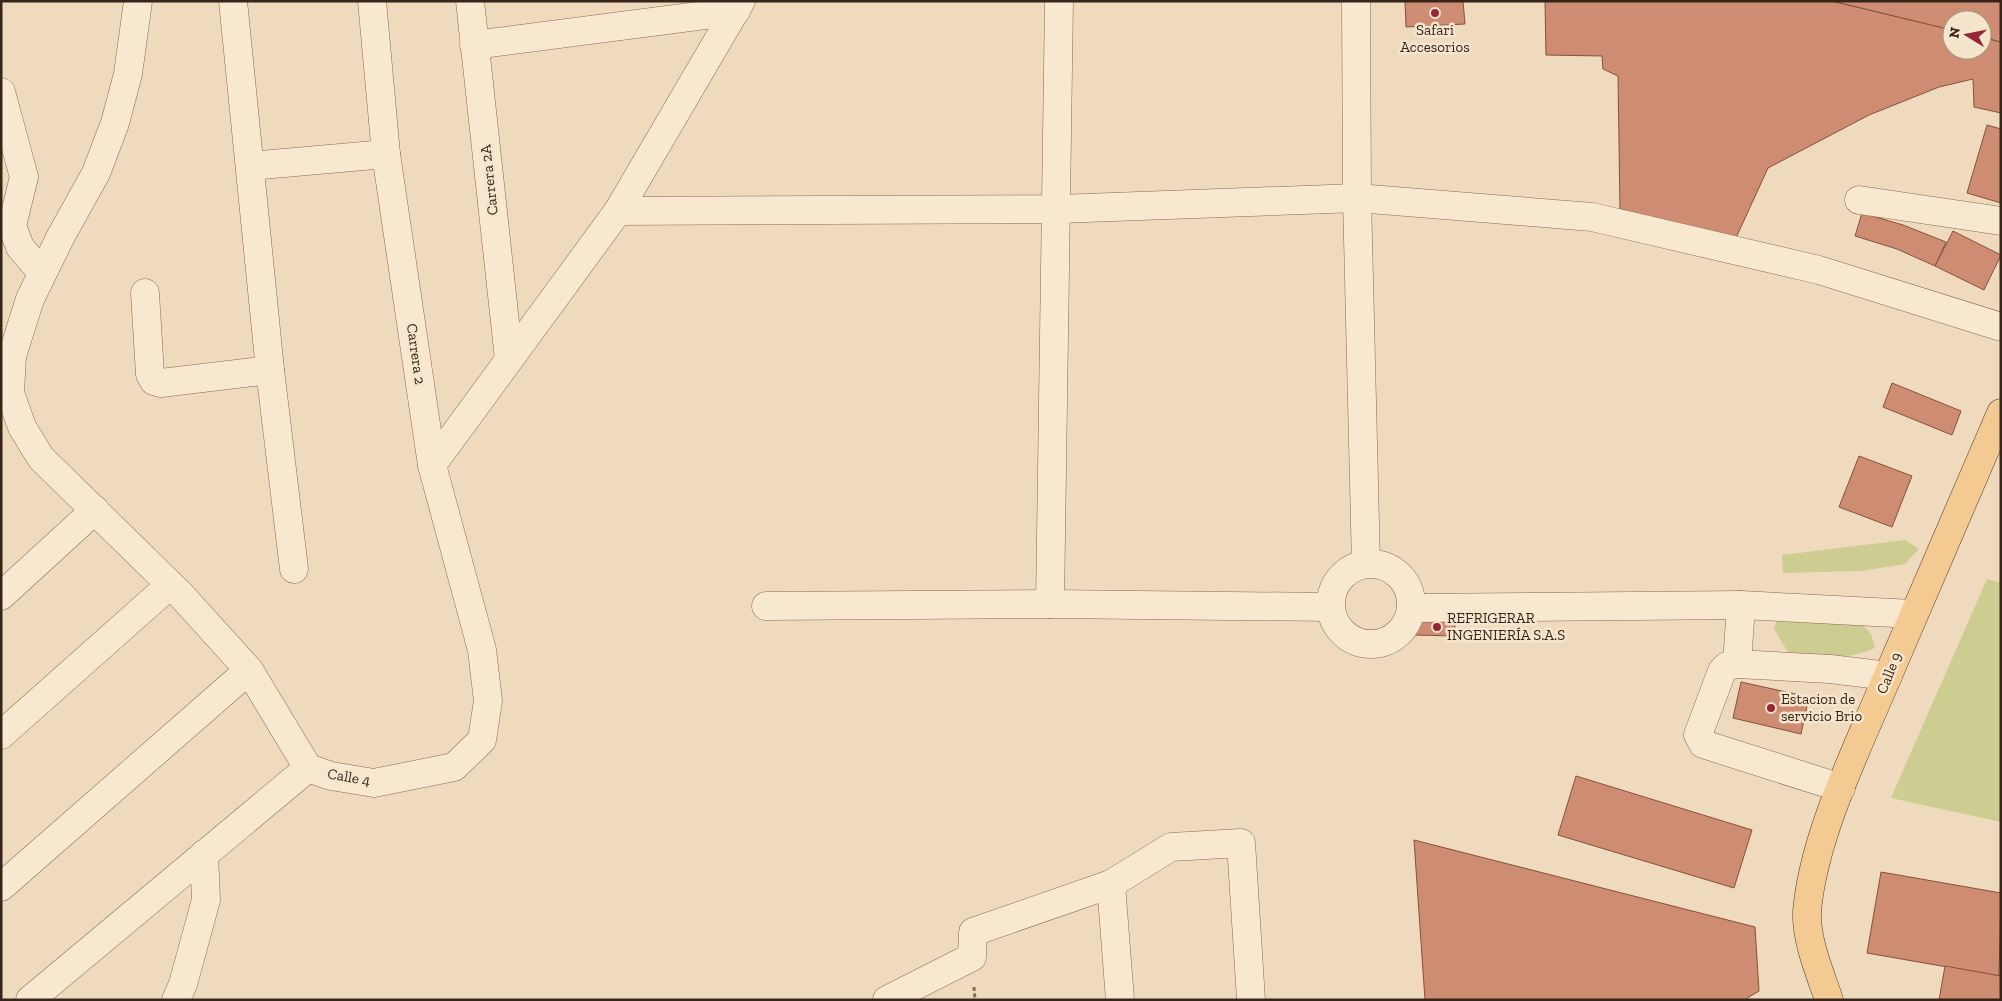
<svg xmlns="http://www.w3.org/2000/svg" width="2002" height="1001" viewBox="0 0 2002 1001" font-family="'Zilla Slab',serif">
  <rect width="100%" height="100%" fill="#efdabd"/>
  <g fill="#cdcc91">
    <path d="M1905,540l14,9 -14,15 -44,7 -78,2 -1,-18z"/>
    <path d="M1987,579l14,4v239l-110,-24z"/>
    <path d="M1778,617l83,6 10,11 4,14c-27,12 -54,10 -84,9l-17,-28z"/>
  </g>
  <g fill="#ce8d72" stroke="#87503b">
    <path d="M1405,1h58l2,23 -59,3z"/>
    <path d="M1545,1h287l120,29v20h30v-13l19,5v71l-27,-6 -1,-28 -34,8 -70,28 -101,53 -33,72 -115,-31 -2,-133 -15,-7 -1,-13 -56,-1z"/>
    <path d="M1832,1h169v41l-19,-5v-17h-30v10z"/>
    <path d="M1987,125l14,4v74l-34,-10z"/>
    <path d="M1862,213l41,12 43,17 -11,24 -38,-17 -42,-13z"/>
    <path d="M1953,231l48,24 -17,35 -49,-24z"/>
    <path d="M1892,383l69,28 -9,24 -69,-28z"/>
    <path d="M1859,456l53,20 -20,51 -53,-20z"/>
    <path d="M1456,614l-2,22 -40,-1 1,-20z"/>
    <path d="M1741,682l68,15 -8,37 -68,-16z"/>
    <path d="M1576,776l176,54 -18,58 -176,-53z"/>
    <path d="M1414,840l341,87 4,64 -15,9h-319z"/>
    <path d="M1881,872l120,21 -2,83 -132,-23z"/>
    <path d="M1945,966l56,10v24h-62z"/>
  </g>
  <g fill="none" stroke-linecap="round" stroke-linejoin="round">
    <g stroke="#876a56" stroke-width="29">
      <g id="minor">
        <path d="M138,1l-10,73 -13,49 -19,50 -35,63 -31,63 -18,57 -2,37 12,34 19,31 139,136 69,76 59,98 23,8 43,7 80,-16 28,-27 6,-39 -6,-51 -50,-185 -46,-311 -14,-153"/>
        <path d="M233,1l37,369 24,199"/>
        <path d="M470,1l39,358"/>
        <path d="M1356,1l1,197 9,366"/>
        <path d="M474,45l262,-34"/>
        <path d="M1,92l23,85 -12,49 8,21 22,26"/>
        <path d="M250,166l136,-12"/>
        <path d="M1859,200l142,21"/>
        <path d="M618,211l440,-2 299,-11 235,19 227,53 182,57"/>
        <path d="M145,293l5,81 4,7 7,2 109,-13"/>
        <path d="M432,465l186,-254 123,-210"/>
        <circle cx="1371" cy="604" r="40"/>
        <path d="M1,596l94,-86"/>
        <path d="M1050,604l9,-603"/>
        <path d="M766,606l284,-2 280,3"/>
        <path d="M1411,608l330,-3 172,9"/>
        <path d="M1737,664l4,-59"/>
        <path d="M1,735l169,-150"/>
        <path d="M1841,788l-138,-44 -5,-9 24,-64 5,-5 10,-2 93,5 58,7"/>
        <path d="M1111,884l9,116"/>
        <path d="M1,887l248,-217"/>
        <path d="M30,1000l278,-232"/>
        <path d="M176,1000l7,-16 23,-84 -2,-46"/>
        <path d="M887,1000l85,-43 1,-25 138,-48 60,-37 70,-4 10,157"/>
      </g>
    </g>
    <g stroke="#54392b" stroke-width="29">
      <path id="major" d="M1829,1000c-9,-27 -23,-59 -22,-88 6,-75 50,-163 79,-232 39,-89 76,-178 115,-267"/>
    </g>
    <path stroke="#876a56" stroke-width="3" stroke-dasharray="4 2.5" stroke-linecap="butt" d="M974,987l1,13"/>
    <use href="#minor" stroke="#f9e8d0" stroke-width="28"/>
    <use href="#major" stroke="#f4ca93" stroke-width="28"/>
  </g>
  <g fill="#972534" stroke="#f6e5cd" stroke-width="2">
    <circle cx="1435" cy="13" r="5"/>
    <circle cx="1437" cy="627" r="5"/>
    <circle cx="1771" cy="708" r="5"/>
  </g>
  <g text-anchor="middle" stroke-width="5" stroke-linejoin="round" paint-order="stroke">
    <g font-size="15" fill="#36251b" stroke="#f6e5cd" text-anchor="start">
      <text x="1435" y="35" text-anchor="middle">Safari<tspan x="1435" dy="17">Accesorios</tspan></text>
      <text x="1447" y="623">REFRIGERAR<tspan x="1447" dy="17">INGENIERÍA S.A.S</tspan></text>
      <text x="1781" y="704">Estacion de<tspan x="1781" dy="17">servicio Brio</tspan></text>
    </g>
    <g font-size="15" fill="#36251b" stroke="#f6e5cd">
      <text transform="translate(489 180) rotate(-96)" y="5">Carrera 2A</text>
      <text transform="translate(416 354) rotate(82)" y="5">Carrera 2</text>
      <text transform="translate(1889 673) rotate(-68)" y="5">Calle 9</text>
      <text transform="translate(349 777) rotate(10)" y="5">Calle 4</text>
    </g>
  </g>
  <rect width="2002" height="1001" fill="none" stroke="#36251b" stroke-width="5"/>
  <g transform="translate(1967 35) rotate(280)"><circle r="24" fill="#f6e5cd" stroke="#a99886"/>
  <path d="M0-4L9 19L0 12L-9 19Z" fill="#972534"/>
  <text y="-8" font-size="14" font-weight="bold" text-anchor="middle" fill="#36251b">N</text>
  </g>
</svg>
